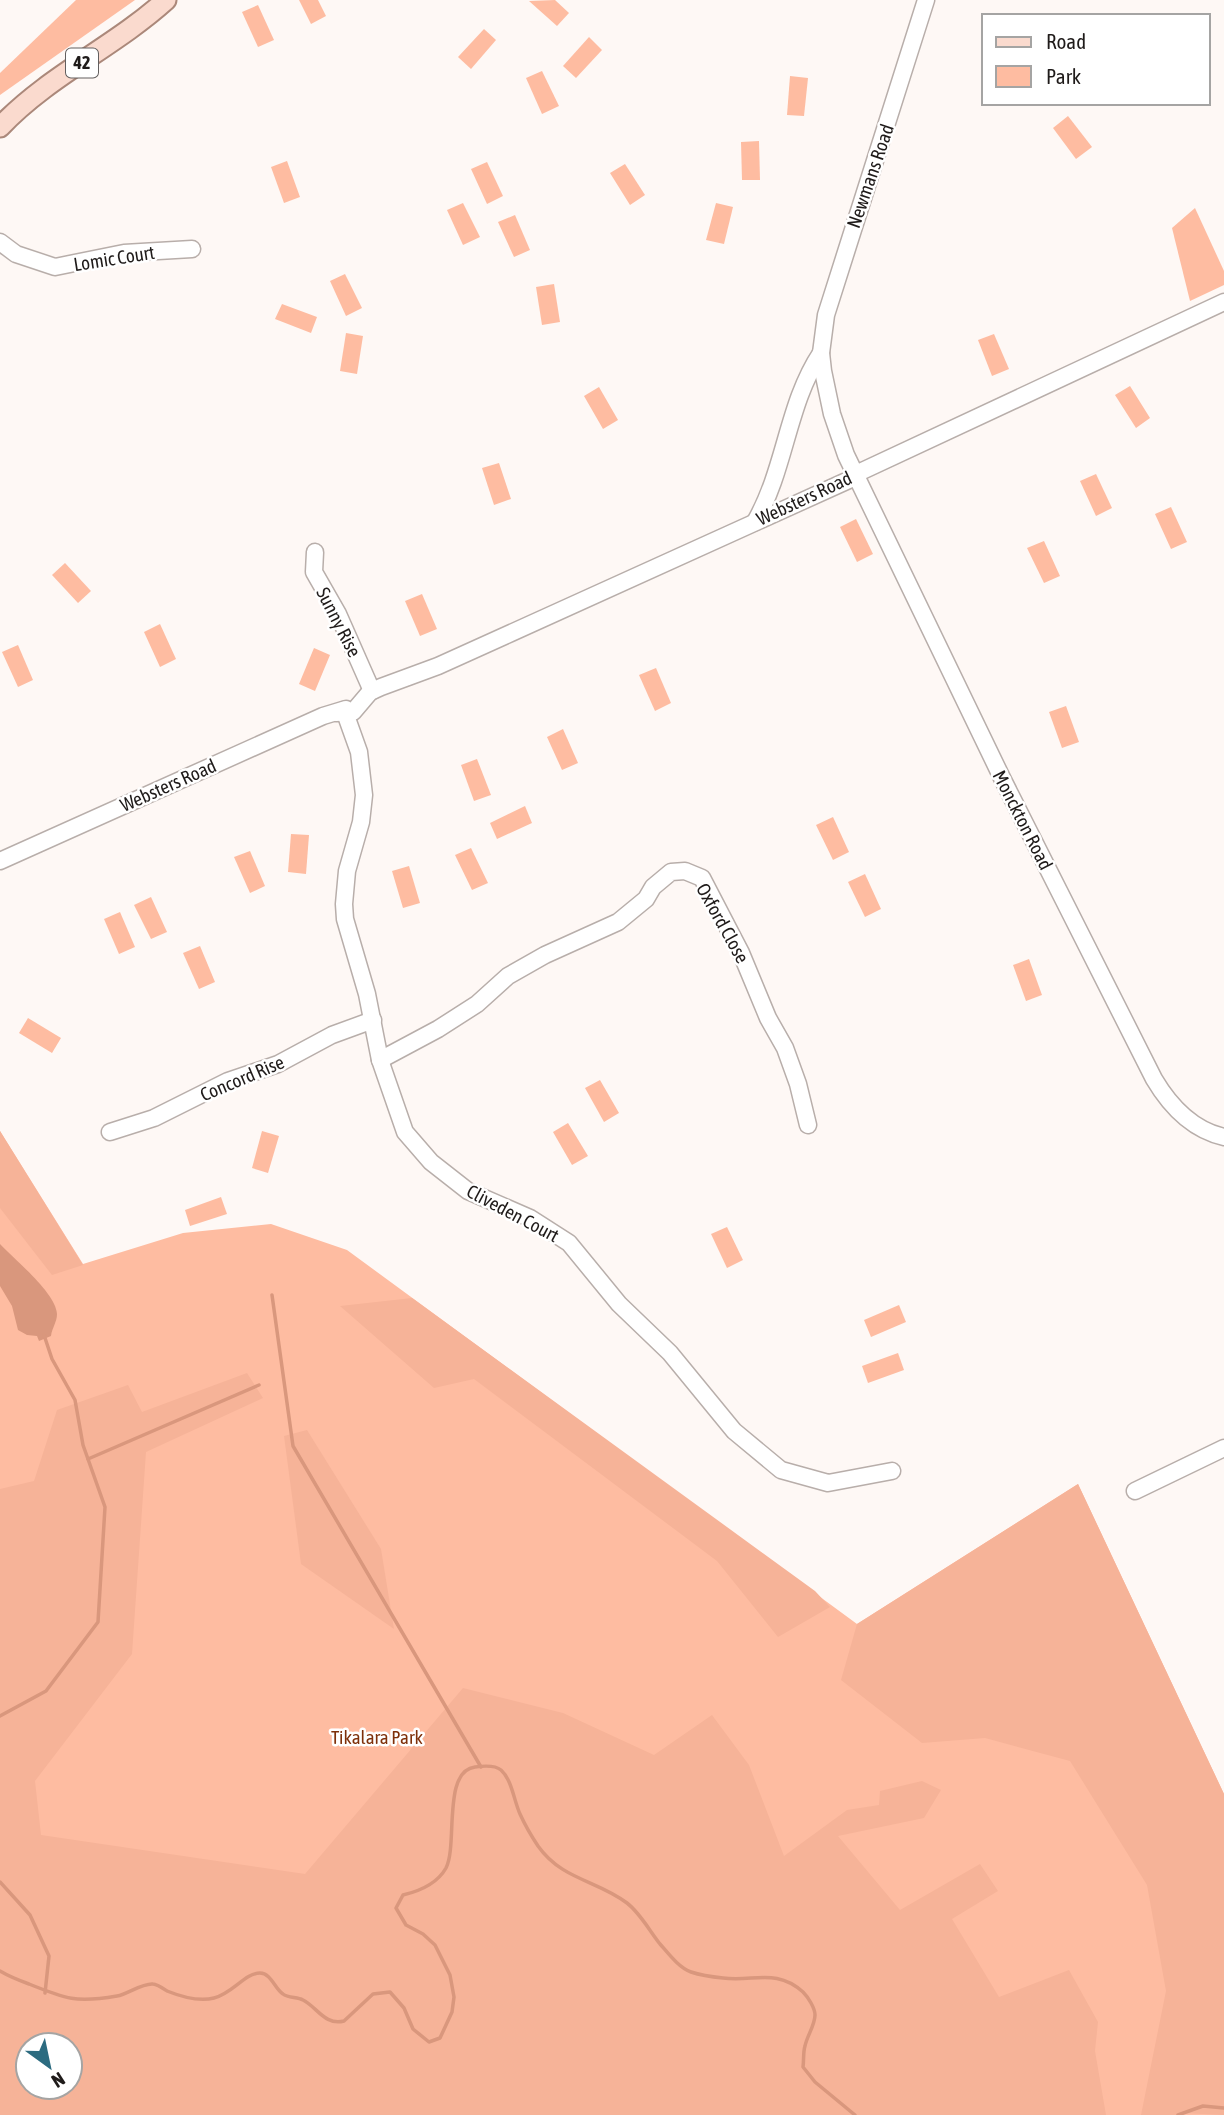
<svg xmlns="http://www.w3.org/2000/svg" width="1224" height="2115" viewBox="0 0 1224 2115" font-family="'Asap Condensed',sans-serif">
  <rect width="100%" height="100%" fill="#fef8f5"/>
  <g fill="#febca1" fill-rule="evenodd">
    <path d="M76,0h59l-135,95v-22z"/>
    <path d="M299,0h19l8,16 -15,8z"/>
    <path d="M555,0l14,13 -12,13 -28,-25z"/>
    <path d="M258,5l16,35 -16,7 -16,-35z"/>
    <path d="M484,29l12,11 -25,29 -13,-12z"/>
    <path d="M589,37l13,13 -26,28 -13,-12z"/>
    <path d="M542,71l17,35 -17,8 -16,-36z"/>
    <path d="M790,76l18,2 -4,38 -17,-1z"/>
    <path d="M1068,116l24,31 -16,12 -23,-31z"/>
    <path d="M759,141l1,39h-18l-1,-38z"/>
    <path d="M287,161l13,36 -16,6 -13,-36z"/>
    <path d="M487,162l16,34 -16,8 -16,-35z"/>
    <path d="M625,164l20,31 -15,10 -20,-32z"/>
    <path d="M463,203l17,34 -17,8 -16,-35z"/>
    <path d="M716,203l17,4 -9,37 -18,-4z"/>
    <path d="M1195,208l29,63v14l-34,16 -18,-73z"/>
    <path d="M515,215l15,35 -16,7 -16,-35z"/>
    <path d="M345,274l17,34 -16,8 -16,-35z"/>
    <path d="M554,284l6,38 -18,3 -6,-38z"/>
    <path d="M282,304l35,13 -6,16 -36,-14z"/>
    <path d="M346,333l17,3 -6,38 -17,-3z"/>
    <path d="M994,334l15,35 -17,7 -14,-36z"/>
    <path d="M1130,386l20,32 -14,10 -21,-33z"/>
    <path d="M599,387l19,33 -15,9 -19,-33z"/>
    <path d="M499,463l12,36 -17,6 -12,-37z"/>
    <path d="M1096,474l16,34 -16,8 -16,-35z"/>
    <path d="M1171,507l16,35 -16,7 -16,-35z"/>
    <path d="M856,519l17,35 -16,8 -17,-35z"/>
    <path d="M1044,541l16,35 -16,7 -17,-35z"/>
    <path d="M65,563l26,28 -13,12 -26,-28z"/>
    <path d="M422,594l15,35 -17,7 -15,-35z"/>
    <path d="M160,624l16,35 -16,8 -16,-35z"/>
    <path d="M18,645l15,35 -15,7 -16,-35z"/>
    <path d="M314,648l16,7 -15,36 -16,-7z"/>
    <path d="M656,668l15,35 -16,8 -16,-36z"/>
    <path d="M1066,706l13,36 -17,6 -13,-36z"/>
    <path d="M563,729l15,34 -16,7 -15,-33z"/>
    <path d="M477,759l14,36 -17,6 -13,-36z"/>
    <path d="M525,806l7,17 -35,16 -7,-16z"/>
    <path d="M833,817l16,35 -16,8 -17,-35z"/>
    <path d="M291,834l18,1 -3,39 -18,-2z"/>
    <path d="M471,848l17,35 -16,7 -17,-35z"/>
    <path d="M250,851l15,35 -15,7 -16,-36z"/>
    <path d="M409,866l11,37 -17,5 -11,-37z"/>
    <path d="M865,874l16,35 -16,8 -17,-35z"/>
    <path d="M151,897l16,35 -16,7 -17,-34z"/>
    <path d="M120,912l15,35 -16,7 -15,-35z"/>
    <path d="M200,946l15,36 -16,7 -16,-36z"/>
    <path d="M1029,959l13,36 -16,6 -13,-36z"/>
    <path d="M28,1018l33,20 -9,15 -33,-20z"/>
    <path d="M600,1080l19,33 -15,9 -19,-34z"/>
    <path d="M568,1123l20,33 -16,9 -19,-33z"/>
    <path d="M0,1131l83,133 100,-31 88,-9 76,26 510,374 221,-140 146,310v321h-1224zM28,2045h42v42h-42z"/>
    <path d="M262,1131l17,5 -11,37 -16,-5z"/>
    <path d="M221,1197l6,17 -37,12 -5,-16z"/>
    <path d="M727,1227l16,33 -16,8 -16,-34z"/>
    <path d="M899,1305l7,17 -35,15 -7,-17z"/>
    <path d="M898,1353l6,17 -36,13 -6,-17z"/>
  </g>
  <g fill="#f6b398" fill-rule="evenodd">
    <path d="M0,1131l83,134 -31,10 -52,-67z"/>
    <path d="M412,1298l403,293 15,16 -52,30 -61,-76 -243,-182 -40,9 -94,-82z"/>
    <path d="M247,1373l16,25 -117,54 -14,202 -97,127 6,54 264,39 158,-186 100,25 91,42 58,-40 37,50 35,91 63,-46 32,-5 1,-14 42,-10 19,9 -17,28 -86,18 62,74 80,-46 18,27 -46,28 47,78 70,-27 29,52 -3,29 11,64h-1106v-626l34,-8 23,-71 71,-25 14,27zM28,2045h42v42h-42z"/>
    <path d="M307,1430l74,119 13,80 -93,-65 -17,-128z"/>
    <path d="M1078,1484l146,310v321l-43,-2 -2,2h-38l25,-124 -19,-106 -77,-124 -85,-23 -63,5 -81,-63 16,-56z"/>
  </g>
  <path fill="#d9977d" d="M0,1244c15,16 56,49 57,70 0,8 -5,14 -6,22l-12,5 -2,-5 -10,-1 -9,-5 -6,-24 -12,-20z"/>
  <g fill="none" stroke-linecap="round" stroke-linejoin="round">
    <g stroke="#d9977d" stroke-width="3.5">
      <path d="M272,1295l21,151 188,321"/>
      <path d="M88,1459l171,-74"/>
      <path d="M0,1716l46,-25 52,-69 7,-115 -22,-62 -8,-45 -23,-41 -8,-24"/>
      <path d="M0,1882l30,33 19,41 -4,37"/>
      <path d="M0,1971c10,6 18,9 29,13 37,15 47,19 88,12 11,-2 25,-13 36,-12 4,0 11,5 14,7 15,6 32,11 47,7 18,-4 31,-25 46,-25 11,0 15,16 23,21 5,4 14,3 20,6 14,7 22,26 41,21l29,-27 17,-2 14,16 9,21 16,13 11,-4 12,-26 2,-15 -4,-22 -15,-30 -12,-11 -17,-9 -10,-17 7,-13c17,-4 34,-11 43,-27 12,-23 -4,-97 29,-101 7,-1 20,-2 26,3 11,10 13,31 19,44 5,11 12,23 18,32 24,34 59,34 89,57 13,10 22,27 33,41 8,9 19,24 31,28 9,3 22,5 32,6 31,4 53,-10 80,14 5,5 12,16 12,23 0,10 -8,21 -10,31 -2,6 -1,14 -2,21l12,15 40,33"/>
      <path d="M1178,2115l25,-9 21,2"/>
    </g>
    <g stroke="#b8aeaa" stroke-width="19">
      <g id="minor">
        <path d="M926,0l-100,315 -5,38 2,18 9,43 14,41 156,323 152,301c16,27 39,51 70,58"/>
        <path d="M0,242l16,12 39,13 69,-14 68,-4"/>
        <path d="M755,522c31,-54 32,-118 66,-169"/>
        <path d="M315,552l-1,20 24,42 34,77"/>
        <path d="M344,710l15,42 5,43 -3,27 -14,49 -3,33 1,15 22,75 13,66 25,72 26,30 37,29 62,27 39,25 50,61 51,49 64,78 47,39 47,13 64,-12"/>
        <path d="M336,713l17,-1 17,-20 11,-5 57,-21 73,-33 340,-154 9,-7 364,-170"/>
        <path d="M0,861l323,-145 23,-7"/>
        <path d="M380,1060l58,-31 39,-25 31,-28 37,-21 73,-33 28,-23 7,-12 18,-15 14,-1 17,7 39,75 27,65 17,30 13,36 10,41"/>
        <path d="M110,1132l44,-14 74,-37 50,-17 54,-29 41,-15"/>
        <path d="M1135,1491l89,-43"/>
      </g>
    </g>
    <g stroke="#ab887a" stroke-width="23">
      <path id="major" d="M0,127c48,-51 114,-80 166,-127"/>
    </g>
    <use href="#minor" stroke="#fff" stroke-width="16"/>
    <use href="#major" stroke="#fadace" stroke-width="19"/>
  </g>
  <g text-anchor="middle" stroke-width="5" stroke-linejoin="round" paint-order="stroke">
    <rect fill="#fff" stroke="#625f5f" stroke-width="2" x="66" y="48.5" width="32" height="29" rx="5"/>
    <g font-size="18" font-weight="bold" fill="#1f1b1a">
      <text x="82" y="69">42</text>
    </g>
    <g font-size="19" fill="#1f1b1a" stroke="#fff">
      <text transform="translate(870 176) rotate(-71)" y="7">Newmans Road</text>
      <text transform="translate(114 258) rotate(-9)" y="7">Lomic Court</text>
      <text transform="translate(804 498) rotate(-25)" y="7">Websters Road</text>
      <text transform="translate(339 622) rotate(63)" y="7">Sunny Rise</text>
      <text transform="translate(168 785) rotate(-24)" y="7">Websters Road</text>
      <text transform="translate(1023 820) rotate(63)" y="7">Monckton Road</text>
      <text transform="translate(723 923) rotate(61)" y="7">Oxford Close</text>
      <text transform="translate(242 1078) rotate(-23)" y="7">Concord Rise</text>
      <text transform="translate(513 1213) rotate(28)" y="7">Cliveden Court</text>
    </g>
    <g font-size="19" fill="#7e300a" stroke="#fff">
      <text x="377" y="1744">Tikalara Park</text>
    </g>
  </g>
  <rect x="982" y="14" width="228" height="91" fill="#ffffff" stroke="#a5a4a3" stroke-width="2"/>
  <rect x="996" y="37" width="35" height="10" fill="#fadace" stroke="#a5a4a3" stroke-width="2"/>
  <text x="1046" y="49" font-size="21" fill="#1f1b1a">Road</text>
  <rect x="996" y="66" width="35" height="21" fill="#febca1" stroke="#a5a4a3" stroke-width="2"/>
  <text x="1046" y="84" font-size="21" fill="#1f1b1a">Park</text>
  <g transform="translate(49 2066) rotate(147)"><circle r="33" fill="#ffffff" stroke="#a5a4a3" stroke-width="2"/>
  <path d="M0-5L12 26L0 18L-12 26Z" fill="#2c6b80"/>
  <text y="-10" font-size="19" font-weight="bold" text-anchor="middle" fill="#1f1b1a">N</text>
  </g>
</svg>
